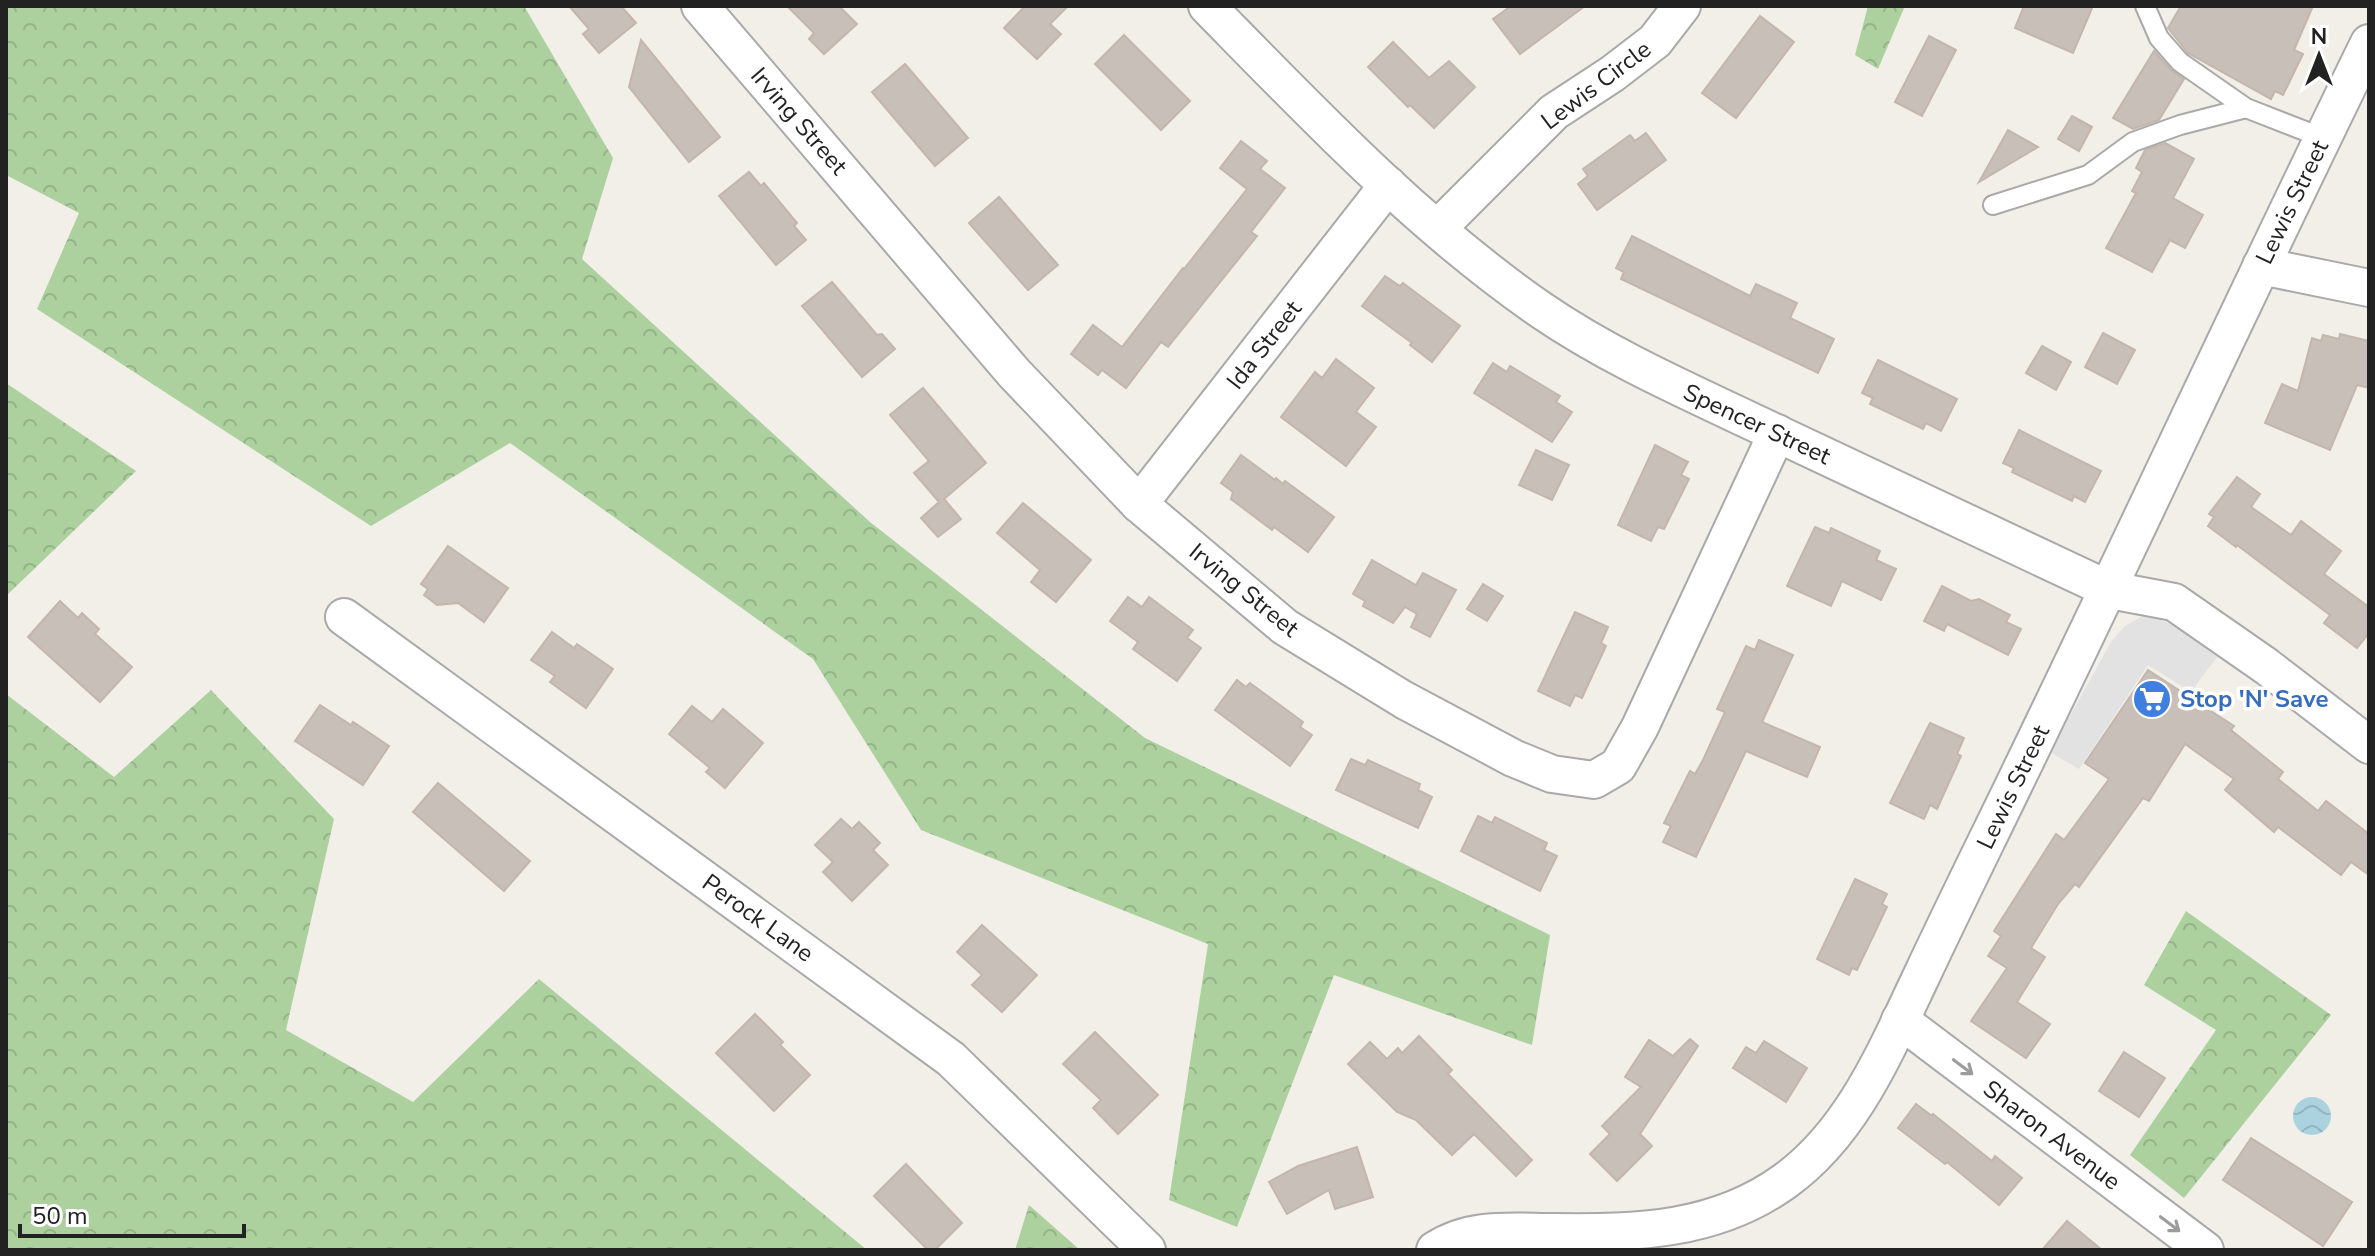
<svg xmlns="http://www.w3.org/2000/svg" width="2375" height="1256" viewBox="0 0 2375 1256" font-family="'Nunito Sans',sans-serif">
  <defs>
    <pattern id="forest-crowns" width="20" height="18" patternUnits="userSpaceOnUse" patternTransform="scale(2)"><rect width="20" height="18" fill="#add19e"/><path d="M2 6a3 3 0 1 1 6 0M12 15a3 3 0 1 1 6 0" fill="none" stroke="#95b388"/></pattern>
    <pattern id="water-waves" width="16" height="10" patternUnits="userSpaceOnUse" patternTransform="scale(2)"><rect width="16" height="10" fill="#aad3df"/><path d="M0 5q4-4 8 0t8 0" fill="none" stroke="#92b5bf"/></pattern>
  </defs>
  <rect width="100%" height="100%" fill="#f2efe9"/>
  <g fill="url(#forest-crowns)">
    <path d="M6,6h518l89,152 -31,101 288,263 275,216 405,197 -18,110 -198,-70 -97,252 -68,-27 39,-256 -287,-114 -108,-171 -303,-216 -139,83 -334,-217 42,-96 -73,-38z"/>
    <path d="M1868,6h37l-27,63 -23,-14z"/>
    <path d="M6,383l130,88 -130,125z"/>
    <path d="M211,690l123,129 -48,211 127,72 126,-123 328,271h-861v-556l108,83z"/>
    <path d="M2186,911l145,104 -147,183 -54,-43 86,-125 -72,-45z"/>
    <path d="M1029,1205l51,45h-65z"/>
  </g>
  <path fill="#e2e2e2" d="M2141,617l16,1 19,9 41,30 -26,35 -43,-27 -69,104 -29,-17 61,-110 14,-16z"/>
  <circle fill="url(#water-waves)" cx="2312" cy="1116" r="19"/>
  <g fill="#c7bfb8" stroke="#c4b6ab" stroke-width="2">
    <path d="M569,6h52l15,17 -37,30 -16,-19 6,-5z"/>
    <path d="M787,6h52l18,18 -33,30 -15,-15 5,-6z"/>
    <path d="M1025,6h43l-18,18 11,10 -24,25 -33,-31z"/>
    <path d="M1511,6h74l-65,48 -27,-35z"/>
    <path d="M2024,6h69l-20,47 -58,-25z"/>
    <path d="M2181,6h132l-19,44 9,4 -20,41 -8,-4 -4,8 -83,-46 -20,-25z"/>
    <path d="M1760,16l34,26 -58,76 -34,-25z"/>
    <path d="M1124,35l66,66 -29,29 -66,-66z"/>
    <path d="M1929,36l27,14 -34,66 -27,-14z"/>
    <path d="M641,40l79,97 -31,25 -60,-75z"/>
    <path d="M1393,42l36,36 20,-17 26,26 -41,41 -24,-23 -2,2 -40,-40z"/>
    <path d="M2154,51l17,19 13,9 -25,41 -26,9 -20,-11z"/>
    <path d="M905,64l63,74 -33,28 -63,-74z"/>
    <path d="M2072,116l20,11 -13,24 -21,-12z"/>
    <path d="M2008,130l30,17 -59,35z"/>
    <path d="M1646,133l20,27 -69,50 -19,-26 10,-8 -5,-7 47,-34 5,6z"/>
    <path d="M1241,141l26,20 -7,8 25,19 -34,44 6,4 -89,111 -7,-5 -35,46 -24,-18 -4,5 -27,-21 22,-29 29,22 61,-79 1,1 63,-80 -27,-21z"/>
    <path d="M2165,143l29,16 -21,39 30,17 -18,33 -15,-8 -18,32 -46,-24 30,-55 -4,-2 10,-19 -6,-4 9,-18z"/>
    <path d="M749,172l12,14 3,-3 33,40 -3,3 12,14 -30,25 -57,-69z"/>
    <path d="M999,197l59,68 -30,25 -59,-67z"/>
    <path d="M1632,236l118,60 6,-12 41,19 -7,15 44,21 -16,34 -197,-94 3,-7 -8,-4z"/>
    <path d="M1385,276l15,10 3,-3 57,43 -28,36 -22,-17 2,-2 -50,-37z"/>
    <path d="M832,282l45,53 5,-1 13,15 -33,28 -60,-71z"/>
    <path d="M2103,333l32,17 -18,34 -32,-17z"/>
    <path d="M2340,334l29,7v47l-12,-3 -27,65 -65,-27 17,-39 16,7 14,-53 9,3 2,-6 16,4z"/>
    <path d="M2042,346l29,16 -15,28 -30,-17z"/>
    <path d="M1336,359l38,29 -18,24 20,15 -30,39 -65,-49 34,-45 7,6z"/>
    <path d="M1878,360l79,39 -16,32 -15,-8 -3,6 -53,-25 3,-6 -11,-5z"/>
    <path d="M1493,363l14,9 3,-6 50,30 -4,6 16,10 -20,30 -78,-49z"/>
    <path d="M923,388l63,75 -42,36 17,20 -23,18 -17,-19 18,-16 -25,-29 15,-12 -39,-46z"/>
    <path d="M2019,430l82,41 -16,31 -11,-6 -2,5 -60,-29 2,-4 -11,-5z"/>
    <path d="M1655,445l33,17 -7,13 8,4 -25,50 -6,-2 -7,14 -33,-16z"/>
    <path d="M1536,450l33,15 -17,35 -33,-15z"/>
    <path d="M1241,455l34,25 1,-2 7,6 2,-3 49,36 -26,35 -34,-25 -2,3 -41,-31 2,-7 -12,-9z"/>
    <path d="M2237,477l23,17 -9,13 40,28 10,-14 40,30 -17,23 45,33v26l-12,15 -33,-25 6,-8 -93,-70 -1,2 -28,-21 6,-9 -5,-3z"/>
    <path d="M1023,503l68,57 -35,42 -25,-20 9,-12 -43,-37z"/>
    <path d="M1815,527l14,6 2,-5 49,23 -4,9 20,9 -15,31 -39,-19 -11,25 -44,-20z"/>
    <path d="M448,546l60,42 -24,34 -26,-19 -21,2 -13,-10 4,-6 -7,-5z"/>
    <path d="M1372,560l44,25 7,-12 33,17 -26,47 -19,-10 6,-13 -12,-7 -12,16 -30,-17 2,-5 -12,-7z"/>
    <path d="M1483,584l20,12 -16,25 -20,-12z"/>
    <path d="M1942,586l29,15 8,-2 31,16 -4,7 15,7 -13,26 -61,-31 -3,7 -20,-10z"/>
    <path d="M1128,597l14,10 7,-10 44,33 -6,8 14,10 -24,33 -44,-32 5,-7 -28,-21z"/>
    <path d="M60,601l18,17 4,-5 17,16 -4,5 37,33 -32,35 -72,-65z"/>
    <path d="M1575,612l33,15 -7,16 5,3 -24,52 -7,-3 -5,11 -32,-15z"/>
    <path d="M552,632l22,16 3,-4 36,25 -27,39 -36,-26 5,-6 -24,-16z"/>
    <path d="M1759,640l34,15 -31,67 58,25 -13,30 -61,-26 -50,106 -33,-15 8,-16 -7,-3 26,-52 5,3 8,-14 22,-48 -8,-3 29,-63 9,4z"/>
    <path d="M2148,670l86,56 -3,4 52,42 -5,7 40,32 8,-10 43,33v41l-18,-13 -10,13 -63,-48 -4,5 -49,-42 9,-11 -49,-35 -36,57 -6,-3 -64,89 -4,-3 -17,20 -27,44 14,9 -28,45 33,22 -24,34 -55,-37 36,-53 -19,-12 13,-20 -7,-5 62,-97 8,6 45,-61 -24,-16z"/>
    <path d="M1237,680l9,7 4,-4 53,39 -3,5 12,8 -22,31 -75,-56z"/>
    <path d="M320,705l31,20 2,-3 36,24 -26,39 -68,-44z"/>
    <path d="M692,706l20,16 11,-13 40,34 -38,45 -19,-16 4,-4 -41,-34z"/>
    <path d="M1930,723l34,15 -7,16 4,2 -24,53 -7,-4 -6,14 -34,-16z"/>
    <path d="M1351,759l14,6 3,-5 52,24 -2,6 14,7 -14,31 -82,-38z"/>
    <path d="M438,783l92,78 -26,30 -91,-79z"/>
    <path d="M1478,816l14,7 3,-6 52,26 -3,7 13,6 -17,35 -79,-40z"/>
    <path d="M841,819l11,10 7,-7 21,21 -7,7 15,15 -36,36 -29,-29 10,-10 -18,-17z"/>
    <path d="M1855,879l32,15 -5,10 5,3 -30,63 -5,-2 -3,7 -32,-16z"/>
    <path d="M982,925l55,50 -35,37 -30,-27 10,-10 -25,-23z"/>
    <path d="M755,1014l28,28 -3,3 30,30 -36,36 -58,-58z"/>
    <path d="M1095,1032l63,63 -40,39 -25,-26 8,-8 -38,-36z"/>
    <path d="M1419,1036l33,34 -4,4 84,86 -16,16 -42,-42 -22,21 -36,-35 -19,-8 -49,-48 22,-22 17,17 11,-11 4,5z"/>
    <path d="M1690,1039l8,7 -58,88 12,12 -35,35 -27,-27 20,-20 -8,-8 39,-39 -16,-10 24,-37 24,16z"/>
    <path d="M1764,1041l43,27 -21,34 -53,-34 13,-21 10,6z"/>
    <path d="M2124,1052l41,26 -26,39 -40,-26z"/>
    <path d="M1916,1104l16,12 1,-2 59,47 3,-5 27,22 -23,27 -52,-43 -2,2 -47,-36z"/>
    <path d="M2251,1138l101,64 -29,44 -100,-66z"/>
    <path d="M1357,1147l16,50 -38,12 -6,-19 -42,24 -18,-32 29,-16z"/>
    <path d="M906,1164l56,59 -27,27h-7l-54,-54z"/>
    <path d="M2067,1221l35,29h-60z"/>
  </g>
  <g fill="none" stroke-linecap="round" stroke-linejoin="round">
    <g stroke="#a9a9a9" stroke-width="22">
      <g id="lane">
        <path d="M2145,6l14,32 21,24 66,46 77,30"/>
        <path d="M1993,205l95,-30 45,-33 47,-17 66,-17"/>
      </g>
    </g>
    <g stroke="#a9a9a9" stroke-width="40">
      <g id="street">
        <path d="M700,6l314,367 125,131 146,123 119,73 109,58 39,16 42,6 24,-14 22,-39 137,-294"/>
        <path d="M1207,6c105,107 210,218 334,304 73,50 156,85 235,123 112,52 222,105 334,157l64,12 92,64 103,79"/>
        <path d="M1438,228l116,-116 58,-38 43,-33 27,-35"/>
        <path d="M2261,266l108,22"/>
        <path d="M1139,504l249,-319"/>
        <path d="M344,617l607,442 196,191"/>
        <path d="M1900,1020l305,230"/>
        <path d="M1435,1250c36,-24 78,-18 120,-18 82,1 161,-1 230,-51 68,-49 101,-131 136,-204 21,-45 43,-90 65,-135 130,-265 253,-534 383,-799"/>
      </g>
    </g>
    <use href="#lane" stroke="#fff" stroke-width="18"/>
    <use href="#street" stroke="#fff" stroke-width="36"/>
  </g>
  <defs><path id="oneway-shaft" d="M-6 0H5M1.5-3L5.5 0L1.5 3" fill="none" stroke-width="1.6" stroke-linecap="round" stroke-linejoin="round" transform="scale(2)"/></defs>
  <g stroke="#9c9c9c">
    <use href="#oneway-shaft" transform="translate(1963 1067) rotate(37)"/>
    <use href="#oneway-shaft" transform="translate(2170 1224) rotate(37)"/>
  </g>
  <defs>
    <g id="supermarket-disc" transform="scale(2)"><circle r="9.5" fill="#3f7fe0" stroke="#fff"/><path d="M-6-5.5h2.5l.6 2H6L4.5 2H-2.5L-4.4-4H-6ZM-1.5 3.2a1.3 1.3 0 1 0 .1 0ZM3 3.2a1.3 1.3 0 1 0 .1 0Z" fill="#fff"/></g>
  </defs>
  <g fill-rule="evenodd">
    <use href="#supermarket-disc" x="2152" y="699"/>
  </g>
  <g text-anchor="middle" stroke-width="7" stroke-linejoin="round" paint-order="stroke">
    <g font-size="24" fill="#222" stroke="#fff">
      <text transform="translate(1596 85) rotate(-37)" y="8">Lewis Circle</text>
      <text transform="translate(799 121) rotate(49)" y="8">Irving Street</text>
      <text transform="translate(2292 202) rotate(-64)" y="8">Lewis Street</text>
      <text transform="translate(1264 345) rotate(-52)" y="8">Ida Street</text>
      <text transform="translate(1757 424) rotate(25)" y="8">Spencer Street</text>
      <text transform="translate(1244 590) rotate(39)" y="8">Irving Street</text>
      <text transform="translate(2013 787) rotate(-64)" y="8">Lewis Street</text>
      <text transform="translate(758 918) rotate(36)" y="8">Perock Lane</text>
      <text transform="translate(2052 1135) rotate(37)" y="8">Sharon Avenue</text>
    </g>
    <g font-size="24" font-weight="bold" fill="#366cbe" stroke="#fff" text-anchor="start">
      <text x="2180" y="707">Stop 'N' Save</text>
    </g>
  </g>
  <rect width="2375" height="1256" fill="none" stroke="#222222" stroke-width="16"/>
  <g transform="translate(2319 56)" stroke="#ffffff" stroke-width="6" paint-order="stroke">
  <path d="M0-6L14 30L0 20L-14 30Z" fill="#222222"/>
  <text y="-12" font-size="22" font-weight="bold" text-anchor="middle" fill="#222222">N</text>
  </g>
  <path d="M20 1224v12h224v-12" fill="none" stroke="#222222" stroke-width="4"/>
  <text x="32" y="1224" font-size="24" fill="#222222" stroke="#ffffff" stroke-width="6" paint-order="stroke">50 m</text>
</svg>
